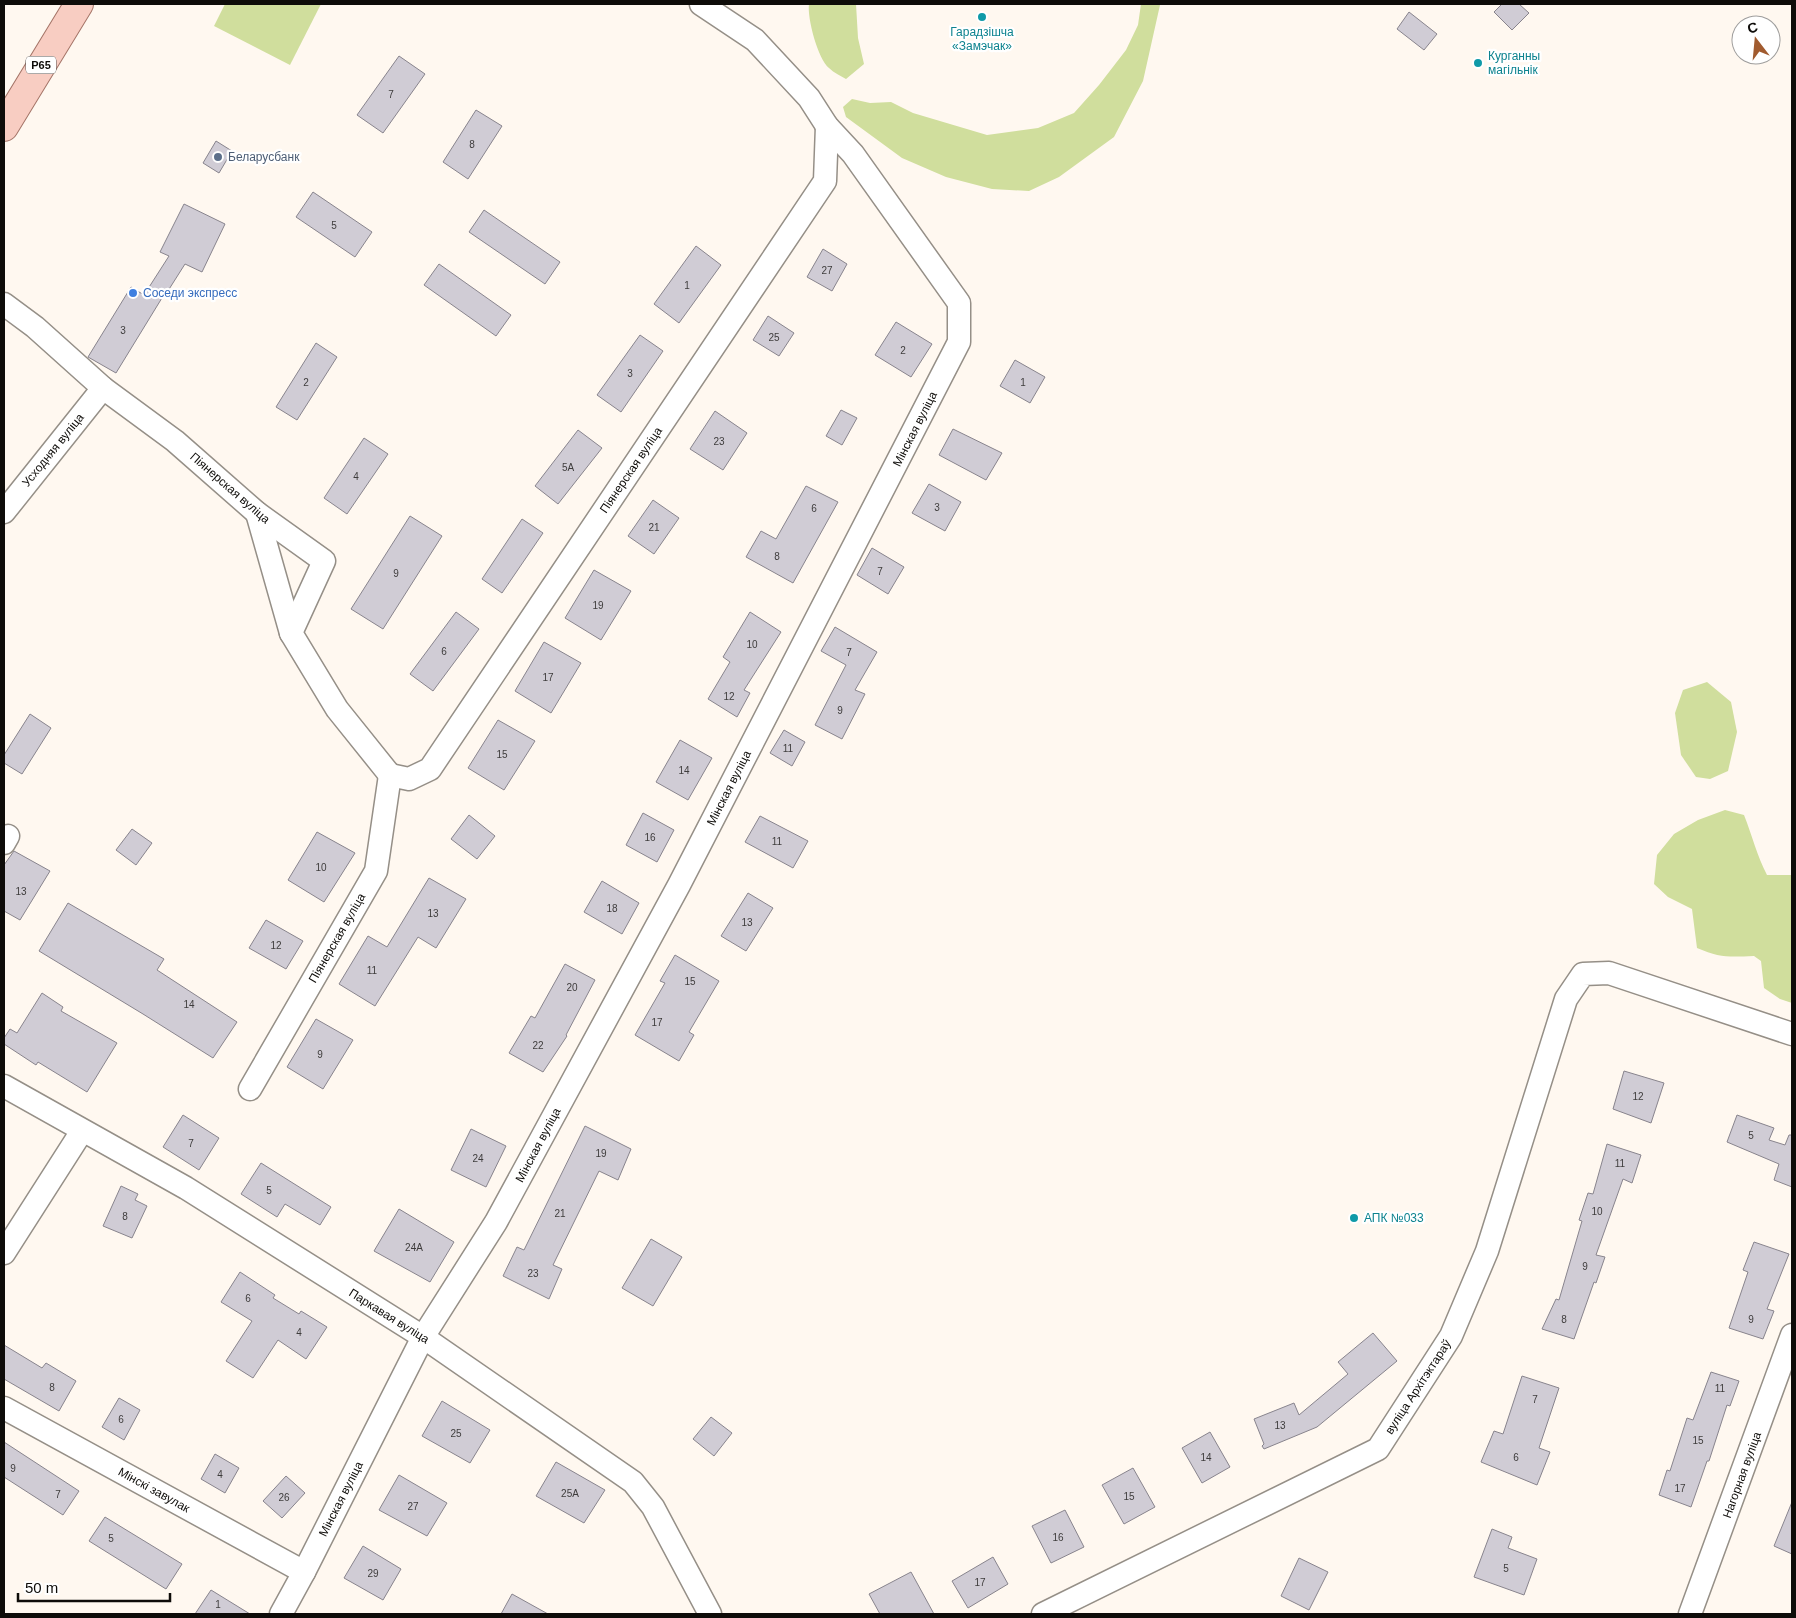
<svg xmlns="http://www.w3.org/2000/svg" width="1796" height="1618" viewBox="0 0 1796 1618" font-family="Helvetica,sans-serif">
  <rect width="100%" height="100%" fill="#fff8f0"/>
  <g fill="#d0de9d">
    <path d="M225,4h96l-31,61 -76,-39z"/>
    <path d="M809,4h47l2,34 6,26 -18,15c-5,-3 -12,-6 -17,-11 -11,-9 -22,-50 -20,-64z"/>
    <path d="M1141,4l19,1 -17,76 -29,56 -55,40 -30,14 -37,-2 -46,-12 -44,-19 -56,-41 -3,-10 9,-8 18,4 21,-1 22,11 74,22 51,-7 36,-15 25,-28 27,-35 12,-25z"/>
    <path d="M1707,682l24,20 6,30 -9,39 -18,8 -14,-2 -15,-22 -6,-42 8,-23z"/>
    <path d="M1725,810l19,5c8,20 13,41 23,60h25v128l-12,-4 -16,-11 -3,-27 -7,-5c-25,1 -34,2 -57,-8l-5,-39 -24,-12 -14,-13 3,-29 17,-21 24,-14z"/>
  </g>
  <g fill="#d0ccd5" stroke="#88848d">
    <path d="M1502,4h17l10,9 -17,17 -18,-18z"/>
    <path d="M1409,12l28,22 -13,16 -27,-21z"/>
    <path d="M399,56l26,18 -42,59 -26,-18z"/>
    <path d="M476,110l26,16 -34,53 -25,-17z"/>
    <path d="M216,141l16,10 -13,22 -16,-10z"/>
    <path d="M313,192l59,40 -17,25 -59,-40z"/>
    <path d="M184,204l41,20 -23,48 -17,-8 -19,30 -1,-1 -49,80 -28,-16 43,-70 13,8 25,-39 -9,-4z"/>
    <path d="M484,210l76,52 -15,22 -76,-52z"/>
    <path d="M696,246l25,19 -42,58 -25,-19z"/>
    <path d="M823,249l24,15 -15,27 -25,-14z"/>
    <path d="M439,264l72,51 -15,21 -72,-51z"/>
    <path d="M768,316l26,17 -15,23 -26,-16z"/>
    <path d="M896,322l36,22 -21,33 -36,-22z"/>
    <path d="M640,335l23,16 -42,61 -24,-17z"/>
    <path d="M316,343l21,14 -40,63 -21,-13z"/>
    <path d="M1015,360l30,17 -15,26 -30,-17z"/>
    <path d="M841,410l16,8 -15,27 -16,-9z"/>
    <path d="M715,411l32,22 -24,37 -33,-21z"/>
    <path d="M953,429l49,24 -16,27 -47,-25z"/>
    <path d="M578,430l24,18 -44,56 -23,-18z"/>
    <path d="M364,438l24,16 -41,60 -23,-16z"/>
    <path d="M929,484l32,18 -16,29 -33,-18z"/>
    <path d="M806,486l32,16 -45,81 -47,-26 15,-26 15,8z"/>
    <path d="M653,500l26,18 -25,36 -26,-18z"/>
    <path d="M410,516l32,20 -59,93 -32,-20z"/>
    <path d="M522,519l21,14 -41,60 -20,-14z"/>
    <path d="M872,548l32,19 -16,27 -31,-19z"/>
    <path d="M594,570l37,21 -30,49 -36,-22z"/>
    <path d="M456,612l23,17 -46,62 -23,-17z"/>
    <path d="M750,612l31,20 -37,58 6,3 -13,24 -29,-18 22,-37 -7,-5z"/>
    <path d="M835,627l42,25 -22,38 10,4 -23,45 -27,-14 31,-60 -25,-14z"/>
    <path d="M544,642l37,21 -30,50 -36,-22z"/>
    <path d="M30,714l21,14 -29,46 -18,-11v-8z"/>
    <path d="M498,720l37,21 -31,49 -36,-22z"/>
    <path d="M784,730l21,12 -13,24 -22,-13z"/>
    <path d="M680,740l32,18 -24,42 -32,-18z"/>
    <path d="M643,813l31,17 -17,32 -31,-17z"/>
    <path d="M469,815l26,21 -18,23 -26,-20z"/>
    <path d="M760,816l48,25 -15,27 -48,-26z"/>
    <path d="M132,829l20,14 -16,22 -20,-15z"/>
    <path d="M317,832l38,21 -31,49 -36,-22z"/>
    <path d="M14,851l36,20 -30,49 -16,-9v-46z"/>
    <path d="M429,878l37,21 -30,49 -18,-11 -43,69 -36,-22 29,-48 19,11z"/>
    <path d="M602,881l37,22 -17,31 -38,-22z"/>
    <path d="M748,893l25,15 -27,43 -25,-15z"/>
    <path d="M68,903l96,56 -7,11 80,52 -24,36 -70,-44 -104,-63z"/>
    <path d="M266,920l37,21 -17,28 -37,-21z"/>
    <path d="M675,955l44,26 -30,51 5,3 -15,26 -44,-26 30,-52 -5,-2z"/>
    <path d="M565,964l30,16 -29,55 1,1 -24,36 -34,-19 22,-37 4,2z"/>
    <path d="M42,993l21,14 -2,4 56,32 -30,49 -49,-30 -2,3 -32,-21v-6l6,-9 7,4z"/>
    <path d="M316,1019l37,21 -30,49 -36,-22z"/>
    <path d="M1624,1071l40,12 -13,40 -38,-14z"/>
    <path d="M183,1115l36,23 -20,32 -36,-23z"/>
    <path d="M1737,1115l37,13 -5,12 16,5 4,-10h3v52l-18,-7 5,-16 -52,-22z"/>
    <path d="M585,1126l46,23 -13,31 -19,-9 -46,94 9,4 -13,30 -46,-23 14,-29 7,3z"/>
    <path d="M471,1129l35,17 -20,41 -35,-17z"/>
    <path d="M1607,1144l34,11 -9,28 -9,-4 -27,76 9,2 -9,26 -2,-1 -20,57 -32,-10 14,-30 3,1 23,-79 -3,-1 9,-27 5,1z"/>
    <path d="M261,1163l70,44 -11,18 -35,-21 -8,13 -36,-23z"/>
    <path d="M121,1186l17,8 -3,6 12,6 -15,32 -29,-12z"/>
    <path d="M399,1209l55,33 -24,40 -56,-31z"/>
    <path d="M651,1239l31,18 -29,49 -31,-18z"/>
    <path d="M1754,1242l35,12 -22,55 7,2 -11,28 -34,-11 19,-56 -5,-2z"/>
    <path d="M240,1272l35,23 -2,3 26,16 2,-3 26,16 -21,32 -28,-19 -25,38 -27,-17 26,-40 -31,-19z"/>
    <path d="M1373,1333l24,28 -80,66 -53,22 -2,-3 2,-2 -10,-25 40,-16 5,12 49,-41 -10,-12z"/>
    <path d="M4,1345l38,23 4,-5 30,18 -17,30 -55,-32z"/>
    <path d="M1711,1372l28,9 -9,25 -3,-1 -18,56h-2l-16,46 -32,-12 8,-25 3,1 17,-53 6,2z"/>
    <path d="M1522,1376l37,12 -20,60 11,4 -13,33 -56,-23 13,-31 9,3z"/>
    <path d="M119,1398l21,12 -16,30 -22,-13z"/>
    <path d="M442,1401l48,29 -20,33 -48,-27z"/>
    <path d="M711,1417l21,16 -18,23 -21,-17z"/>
    <path d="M1210,1432l20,35 -28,16 -20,-35z"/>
    <path d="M4,1442l75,49 -16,24 -59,-38z"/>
    <path d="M215,1454l24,14 -14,25 -24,-14z"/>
    <path d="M556,1462l49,28 -21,33 -48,-27z"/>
    <path d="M1133,1468l22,39 -31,17 -22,-39z"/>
    <path d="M399,1475l48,28 -20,33 -48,-26z"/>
    <path d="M286,1476l19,17 -23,25 -19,-17z"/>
    <path d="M1792,1502v52l-18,-8z"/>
    <path d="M1065,1510l19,37 -33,16 -19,-37z"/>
    <path d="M105,1517l77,47 -16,25 -77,-48z"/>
    <path d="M1492,1529l20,8 -4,11 29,11 -13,36 -50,-18z"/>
    <path d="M363,1546l38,23 -18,31 -39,-22z"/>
    <path d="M993,1557l15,27 -40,24 -16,-27z"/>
    <path d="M1299,1558l29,14 -19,38 -28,-14z"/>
    <path d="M911,1572l23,42h-54l-11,-20z"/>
    <path d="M211,1590l39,24h-55z"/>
    <path d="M512,1594l36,20h-47z"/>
  </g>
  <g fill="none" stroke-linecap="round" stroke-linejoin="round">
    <g stroke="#958f87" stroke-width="25">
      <g id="street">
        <path d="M4,304l31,23 68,61 72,53 82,72 67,48 -33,72 46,76 53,66"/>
        <path d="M4,512l99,-124"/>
        <path d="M257,513l34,120"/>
        <path d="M4,843l4,-7"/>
        <path d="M4,1086l182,102 237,149 210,145 20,25 57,107"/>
        <path d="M250,1089l126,-218 14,-96 19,4 21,-10 395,-588 2,-55"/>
        <path d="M4,1253l78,-122"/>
        <path d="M4,1408l300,164"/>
        <path d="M281,1614l23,-42 119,-235 73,-115 183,-337 280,-543v-39l-106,-149 -26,-28 -18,-28 -54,-58 -54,-36"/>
        <path d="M1043,1614l335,-165 73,-113 36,-85 79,-252 17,-25 26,-1 183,61"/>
        <path d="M1690,1614l102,-279"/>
      </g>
    </g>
    <g stroke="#a47467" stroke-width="30">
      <path id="primary" d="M4,127l75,-123"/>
    </g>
    <use href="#street" stroke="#fff" stroke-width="22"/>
    <use href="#primary" stroke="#f8cdc2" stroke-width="28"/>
  </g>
  <g fill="#0f9aa8" stroke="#fff" stroke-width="2">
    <circle cx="982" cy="17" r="5"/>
    <circle cx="1478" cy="63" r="5"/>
    <circle cx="1354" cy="1218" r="5"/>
  </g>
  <circle fill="#5c6f8a" stroke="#fff" stroke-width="2" cx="218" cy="157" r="5"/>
  <circle fill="#3f7fe0" stroke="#fff" stroke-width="2" cx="133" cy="293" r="5"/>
  <g text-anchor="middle" stroke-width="4.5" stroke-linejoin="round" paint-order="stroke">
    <g font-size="10" fill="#3e3c3c">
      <text x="391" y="98">7</text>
      <text x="472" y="148">8</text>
      <text x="334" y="229">5</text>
      <text x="827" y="274">27</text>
      <text x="687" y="289">1</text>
      <text x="123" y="334">3</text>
      <text x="774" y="341">25</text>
      <text x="903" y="354">2</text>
      <text x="630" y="377">3</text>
      <text x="306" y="386">2</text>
      <text x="1023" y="386">1</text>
      <text x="719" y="445">23</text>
      <text x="568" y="471">5А</text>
      <text x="356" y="480">4</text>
      <text x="937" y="511">3</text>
      <text x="814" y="512">6</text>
      <text x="654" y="531">21</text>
      <text x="777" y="560">8</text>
      <text x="880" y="575">7</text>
      <text x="396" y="577">9</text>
      <text x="598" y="609">19</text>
      <text x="752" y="648">10</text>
      <text x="444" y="655">6</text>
      <text x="849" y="656">7</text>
      <text x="548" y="681">17</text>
      <text x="729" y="700">12</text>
      <text x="840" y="714">9</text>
      <text x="788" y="752">11</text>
      <text x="502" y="758">15</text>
      <text x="684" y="774">14</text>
      <text x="650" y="841">16</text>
      <text x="777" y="845">11</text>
      <text x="321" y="871">10</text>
      <text x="21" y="895">13</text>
      <text x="612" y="912">18</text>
      <text x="433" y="917">13</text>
      <text x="747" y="926">13</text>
      <text x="276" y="949">12</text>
      <text x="372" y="974">11</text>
      <text x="690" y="985">15</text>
      <text x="572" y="991">20</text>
      <text x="189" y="1008">14</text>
      <text x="657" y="1026">17</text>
      <text x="538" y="1049">22</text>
      <text x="320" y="1058">9</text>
      <text x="1638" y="1100">12</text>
      <text x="1751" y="1139">5</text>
      <text x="191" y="1147">7</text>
      <text x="601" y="1157">19</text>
      <text x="478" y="1162">24</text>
      <text x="1620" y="1167">11</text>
      <text x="269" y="1194">5</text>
      <text x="1597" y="1215">10</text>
      <text x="560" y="1217">21</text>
      <text x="125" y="1220">8</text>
      <text x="414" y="1251">24А</text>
      <text x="1585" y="1270">9</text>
      <text x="533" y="1277">23</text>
      <text x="248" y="1302">6</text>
      <text x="1564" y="1323">8</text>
      <text x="1751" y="1323">9</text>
      <text x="299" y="1336">4</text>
      <text x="52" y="1391">8</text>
      <text x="1720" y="1392">11</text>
      <text x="1535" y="1403">7</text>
      <text x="121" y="1423">6</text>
      <text x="1280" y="1429">13</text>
      <text x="456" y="1437">25</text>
      <text x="1698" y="1444">15</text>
      <text x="1206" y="1461">14</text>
      <text x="1516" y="1461">6</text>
      <text x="13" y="1472">9</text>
      <text x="220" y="1478">4</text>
      <text x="1680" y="1492">17</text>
      <text x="570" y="1497">25А</text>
      <text x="58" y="1498">7</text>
      <text x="1129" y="1500">15</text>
      <text x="284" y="1501">26</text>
      <text x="413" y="1510">27</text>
      <text x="1058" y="1541">16</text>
      <text x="111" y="1542">5</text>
      <text x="1506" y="1572">5</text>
      <text x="373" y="1577">29</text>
      <text x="980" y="1586">17</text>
      <text x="218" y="1608">1</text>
    </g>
    <rect fill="#fff" stroke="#565553" stroke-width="1" x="26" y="56.5" width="30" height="17" rx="4"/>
    <g font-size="11" font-weight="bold" fill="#0e0c09">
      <text x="41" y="69">Р65</text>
    </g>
    <g font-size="12" fill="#0d838f" stroke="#fff" text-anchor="start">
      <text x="982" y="36" text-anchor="middle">Гарадзішча<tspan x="982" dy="14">«Замэчак»</tspan></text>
      <text x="1488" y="60">Курганны<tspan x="1488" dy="14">магільнік</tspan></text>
      <text x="1364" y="1222">АПК №033</text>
    </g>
    <g font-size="12" fill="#4e5e75" stroke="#fff" text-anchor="start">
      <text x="228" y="161">Беларусбанк</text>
    </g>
    <g font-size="12" fill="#366cbe" stroke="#fff" text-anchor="start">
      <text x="143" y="297">Соседи экспресс</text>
    </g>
    <g font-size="12" fill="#0e0c09" stroke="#fff">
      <text transform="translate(915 429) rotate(-63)" y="4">Мінская вуліца</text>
      <text transform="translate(53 450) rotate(-51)" y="4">Усходняя вуліца</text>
      <text transform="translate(631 470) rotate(-56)" y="4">Піянерская вуліца</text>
      <text transform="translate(230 488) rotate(41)" y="4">Піянерская вуліца</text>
      <text transform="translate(729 788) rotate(-63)" y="4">Мінская вуліца</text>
      <text transform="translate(337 938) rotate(-60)" y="4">Піянерская вуліца</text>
      <text transform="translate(538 1145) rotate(-62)" y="4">Мінская вуліца</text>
      <text transform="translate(389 1316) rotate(32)" y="4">Паркавая вуліца</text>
      <text transform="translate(1418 1387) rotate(-57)" y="4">вуліца Архітэктараў</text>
      <text transform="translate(1742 1475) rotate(-70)" y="4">Нагорная вуліца</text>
      <text transform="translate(154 1490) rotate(29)" y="4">Мінскі завулак</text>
      <text transform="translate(341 1499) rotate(-63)" y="4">Мінская вуліца</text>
    </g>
  </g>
  <rect width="1796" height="1618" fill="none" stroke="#0e0c09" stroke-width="10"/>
  <g transform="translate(1756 40) rotate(344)"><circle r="24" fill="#ffffff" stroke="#9f9e9d"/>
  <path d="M0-4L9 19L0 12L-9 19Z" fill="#a15b2f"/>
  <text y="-8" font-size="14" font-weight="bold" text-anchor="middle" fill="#0e0c09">С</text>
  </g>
  <path d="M18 1593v8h152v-8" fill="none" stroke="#0e0c09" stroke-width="2.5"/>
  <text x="25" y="1593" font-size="15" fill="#0e0c09" stroke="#ffffff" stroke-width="4" paint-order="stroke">50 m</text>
</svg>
